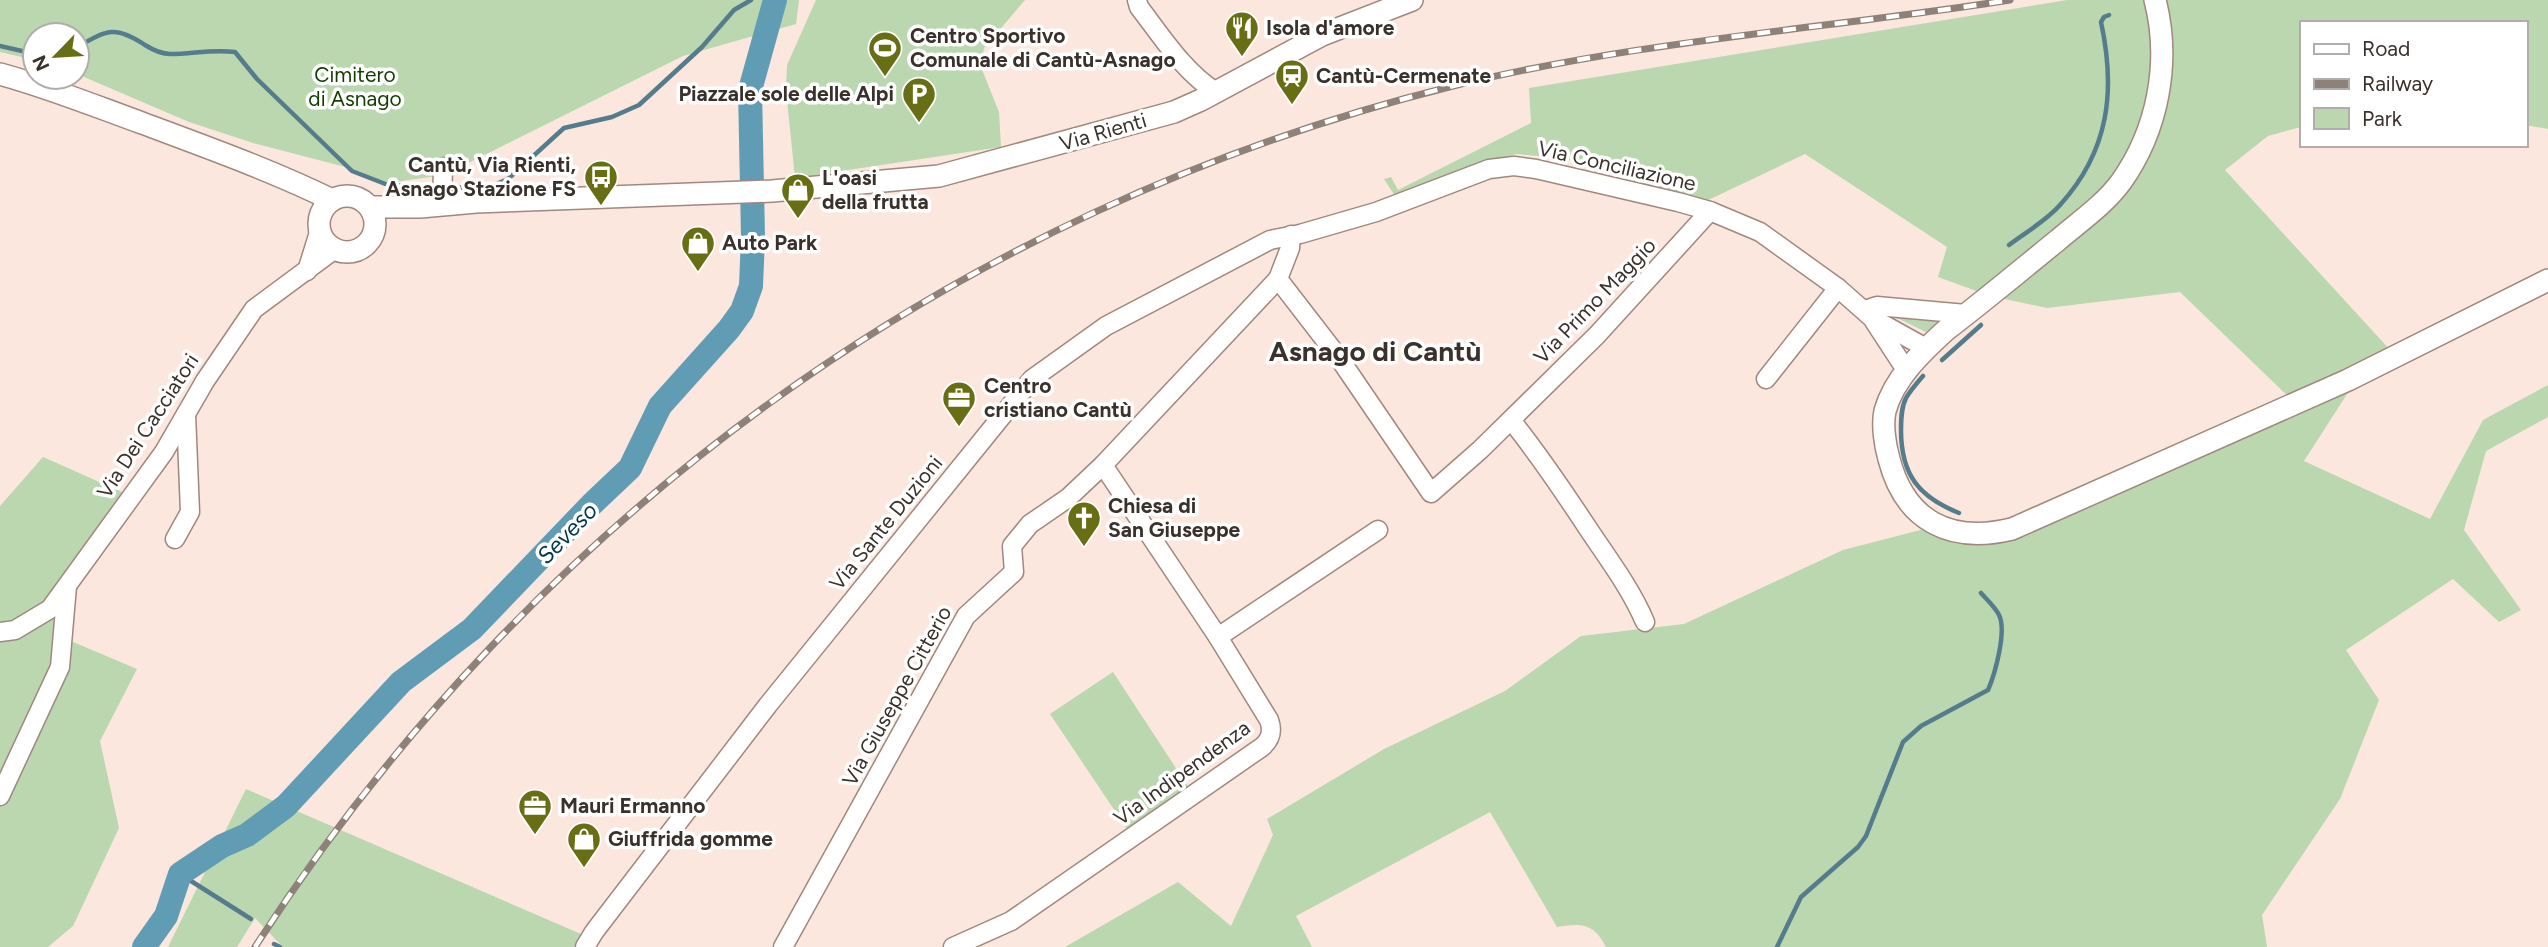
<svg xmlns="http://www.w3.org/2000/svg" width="2548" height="947" viewBox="0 0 2548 947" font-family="Figtree,sans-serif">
  <rect width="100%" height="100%" fill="#fbe7dd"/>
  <g fill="#bad7b0">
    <path d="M0,0h799l-3,24 -113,32 -239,119 -57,8 -34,-14 -100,-26 -64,-21 -112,-48v-39h-42v25l-35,-8z"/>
    <path d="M816,0h209l-41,48 -3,19 18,45 2,35 -206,31 -9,-88 1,-25z"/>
    <path d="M2067,0h481v129l-23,-4v-102h-224v104l-33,9 -43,34 178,194 -54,27 -45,70 126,58 53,-99 65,-35v32l-62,34 -22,79 57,80 -22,12 -46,-43 -107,71 33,50 -39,99 -78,116 5,32h-661c-12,-24 -25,-24 -49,-20l-67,-115 -194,104 16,31h-247l113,-65 53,44 42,-91 -6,-16 117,-70 121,-58 76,-55 103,-12 159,-74 93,-24 37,9 322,-132 -115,-111 -133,16 -57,-12 -52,-19 9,-30 -142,-93 -103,49 -139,-45 -47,-4 -116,42h-5l-11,-17 7,-2 7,13 133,-67 -2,-35z"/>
    <path d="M1889,314l53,4 -16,14z"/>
    <path d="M43,457l88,39 -81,113 9,27 78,33 -37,72 19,87 -46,98 -25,21h-48v-441z"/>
    <path d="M1113,672l76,116 -62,41 -77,-115z"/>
    <path d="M246,789l335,145 -7,13h-291l-28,-29 -18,29h-69z"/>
  </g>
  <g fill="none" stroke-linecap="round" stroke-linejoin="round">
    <g stroke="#557c8c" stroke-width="4.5">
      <path d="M0,46l35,8"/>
      <path d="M77,47c30,-17 38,-22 68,-2 8,5 16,9 25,9 23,0 41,-5 65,-2l22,27 95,92 36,14 51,2"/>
      <path d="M447,188l42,-1 19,-8 56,-51 48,-11 27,-12 63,-58 32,-37 17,-10"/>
      <path d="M2009,245c17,-13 37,-24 51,-40 49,-54 56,-114 41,-183l3,-5 5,-2"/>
      <path d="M1942,360l39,-35"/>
      <path d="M1923,376c-6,7 -13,15 -17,22 -5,10 -5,22 -5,32 0,45 18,67 58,83"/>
      <path d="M180,874l71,45"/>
      <path d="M274,944l6,3"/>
      <path d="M1777,947l24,-50 57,-50 8,-11 37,-94 18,-16 67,-36c7,-16 19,-59 11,-75 -4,-8 -12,-15 -18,-22"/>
    </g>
    <path stroke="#619cb5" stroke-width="24" d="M144,947l22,-31 14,-42 42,-28 25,-11 39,-29 115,-124 71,-53 120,-125 38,-36 30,-62 69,-77 13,-18 9,-25 2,-49 -3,-147 25,-90"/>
    <g stroke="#a0887e" stroke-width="21">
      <g id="minor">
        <path d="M1137,0l2,7c23,30 45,65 77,85"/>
        <path d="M442,205l1,-38"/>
        <path d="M1291,235l-1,13 -12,31 61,79 92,135 49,-43 117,-115 113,-124"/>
        <path d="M307,271l13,-42"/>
        <path d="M1865,310l12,-4 89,8"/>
        <path d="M1874,321l32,49"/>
        <path d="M1766,379l72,-91"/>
        <path d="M1511,420c28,35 53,72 78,110 20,30 42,59 56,92"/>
        <path d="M175,539l15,-27 -4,-98"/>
        <path d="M0,632l15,-2 35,-21 114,-157 41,-71 49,-72 81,-60"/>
        <path d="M1218,637l160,-107"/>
        <path d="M0,796l60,-129 7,-81"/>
        <path d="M585,947l9,-15 174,-227 264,-326 74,-53 164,-86 30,-6 76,-22 113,-43 25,-3 22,3 142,33 32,9 50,21 78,56 34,30 54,30"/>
        <path d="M783,947l183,-331 48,-44 -2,-26 18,-22 38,-26 35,-33 175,-186"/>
        <path d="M953,947l58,-26 251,-174c9,-8 11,-16 7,-27l-51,-83 -115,-172"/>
      </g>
    </g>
    <g stroke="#a0887e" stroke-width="24">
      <g id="major">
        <path d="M2155,0c16,62 3,130 -34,182 -17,23 -42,40 -63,58 -37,30 -74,61 -112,90 -24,22 -52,48 -61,81 -3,14 0,34 4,48 16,62 61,85 123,70l336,-149 200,-100"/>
        <path d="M0,74c48,13 95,32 142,49 64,24 129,47 190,77"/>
        <circle cx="347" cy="224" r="28"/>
        <path d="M370,207h50l56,-5 296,-11 167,-15 235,-64 27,-12 121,-65 90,-35"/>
      </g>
    </g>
    <use href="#minor" stroke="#fff" stroke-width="18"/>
    <use href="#major" stroke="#fff" stroke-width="21"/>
    <g stroke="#8e8179" stroke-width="7">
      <path id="rail" d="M255,947c277,-429 701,-738 1198,-861 183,-45 371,-57 557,-86"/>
    </g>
    <use href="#rail" stroke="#fff" stroke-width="4.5" stroke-dasharray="13" stroke-linecap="butt"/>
  </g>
  <defs>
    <g id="restaurant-pin" transform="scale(1.75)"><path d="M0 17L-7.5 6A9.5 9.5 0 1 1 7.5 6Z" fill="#686e13" stroke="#fff"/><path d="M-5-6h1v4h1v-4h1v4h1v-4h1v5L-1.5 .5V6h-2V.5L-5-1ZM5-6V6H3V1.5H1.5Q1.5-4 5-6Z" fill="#fff"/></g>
    <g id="stadium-pin" transform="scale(1.75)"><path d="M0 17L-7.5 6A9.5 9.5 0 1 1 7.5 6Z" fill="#686e13" stroke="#fff"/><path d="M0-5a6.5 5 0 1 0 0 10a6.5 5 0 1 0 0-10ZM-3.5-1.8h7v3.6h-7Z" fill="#fff"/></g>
    <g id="station-pin" transform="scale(1.75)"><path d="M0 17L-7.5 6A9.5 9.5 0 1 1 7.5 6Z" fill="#686e13" stroke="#fff"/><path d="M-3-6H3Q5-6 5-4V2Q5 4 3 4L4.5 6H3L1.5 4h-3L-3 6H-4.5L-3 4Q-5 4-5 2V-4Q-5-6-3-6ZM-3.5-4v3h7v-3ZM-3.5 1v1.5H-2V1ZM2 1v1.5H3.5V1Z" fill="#fff"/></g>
    <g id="parking-pin" transform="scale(1.75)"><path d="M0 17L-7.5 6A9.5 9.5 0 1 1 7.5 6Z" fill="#686e13" stroke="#fff"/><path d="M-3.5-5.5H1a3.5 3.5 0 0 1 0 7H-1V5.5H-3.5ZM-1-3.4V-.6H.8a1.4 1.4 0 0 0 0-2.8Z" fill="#fff"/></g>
    <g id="bus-pin" transform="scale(1.75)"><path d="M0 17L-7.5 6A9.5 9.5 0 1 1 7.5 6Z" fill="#686e13" stroke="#fff"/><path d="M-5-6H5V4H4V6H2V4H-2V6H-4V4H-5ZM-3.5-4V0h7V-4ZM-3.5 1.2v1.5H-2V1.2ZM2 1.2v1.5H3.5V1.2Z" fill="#fff"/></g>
    <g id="shop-pin" transform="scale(1.75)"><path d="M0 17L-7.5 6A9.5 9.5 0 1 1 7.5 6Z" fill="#686e13" stroke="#fff"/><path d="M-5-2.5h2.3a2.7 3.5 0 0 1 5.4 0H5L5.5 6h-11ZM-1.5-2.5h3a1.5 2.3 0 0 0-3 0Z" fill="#fff"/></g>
    <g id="office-pin" transform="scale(1.75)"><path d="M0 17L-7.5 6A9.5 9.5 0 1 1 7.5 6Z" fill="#686e13" stroke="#fff"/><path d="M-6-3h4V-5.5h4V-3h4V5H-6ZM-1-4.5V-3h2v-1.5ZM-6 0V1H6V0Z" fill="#fff"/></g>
    <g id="church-pin" transform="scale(1.75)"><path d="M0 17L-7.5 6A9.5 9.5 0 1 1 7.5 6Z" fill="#686e13" stroke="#fff"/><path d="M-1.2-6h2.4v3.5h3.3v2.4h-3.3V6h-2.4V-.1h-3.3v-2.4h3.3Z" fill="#fff"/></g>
  </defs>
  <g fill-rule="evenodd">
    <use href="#restaurant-pin" x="1242" y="28"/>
    <use href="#stadium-pin" x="885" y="48"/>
    <use href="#station-pin" x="1292" y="76"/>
    <use href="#parking-pin" x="919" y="94"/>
    <use href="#bus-pin" x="601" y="177"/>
    <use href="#shop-pin" x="798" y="190"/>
    <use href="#shop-pin" x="698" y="243"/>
    <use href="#office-pin" x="959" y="398"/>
    <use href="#church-pin" x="1084" y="518"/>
    <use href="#office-pin" x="535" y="806"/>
    <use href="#shop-pin" x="584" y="839"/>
  </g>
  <g text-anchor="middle" stroke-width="7" stroke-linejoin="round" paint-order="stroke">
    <g font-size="21" font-weight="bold" fill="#3a312c" stroke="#fff" text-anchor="start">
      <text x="1266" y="35">Isola d'amore</text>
      <text x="910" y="43">Centro Sportivo<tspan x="910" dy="24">Comunale di Cantù-Asnago</tspan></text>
      <text x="1316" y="83">Cantù-Cermenate</text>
      <text x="894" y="101" text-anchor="end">Piazzale sole delle Alpi</text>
      <text x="576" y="172" text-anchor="end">Cantù, Via Rienti,<tspan x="576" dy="24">Asnago Stazione FS</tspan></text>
      <text x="822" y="185">L'oasi<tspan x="822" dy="24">della frutta</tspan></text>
      <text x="722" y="250">Auto Park</text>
      <text x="984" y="393">Centro<tspan x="984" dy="24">cristiano Cantù</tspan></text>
      <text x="1108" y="513">Chiesa di<tspan x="1108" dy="24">San Giuseppe</tspan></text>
      <text x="560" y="813">Mauri Ermanno</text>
      <text x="608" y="846">Giuffrida gomme</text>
    </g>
    <g font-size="21" fill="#123d00" stroke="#fff">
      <text x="355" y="82">Cimitero<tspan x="355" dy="24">di Asnago</tspan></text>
    </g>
    <g font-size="21" fill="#3a312c" stroke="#fff">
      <text transform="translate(1103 132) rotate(-16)" y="7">Via Rienti</text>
      <text transform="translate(1617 166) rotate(13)" y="7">Via Conciliazione</text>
      <text transform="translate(1595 301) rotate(-46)" y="7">Via Primo Maggio</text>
      <text transform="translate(148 426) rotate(-57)" y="7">Via Dei Cacciatori</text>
      <text transform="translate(886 523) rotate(-51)" y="7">Via Sante Duzioni</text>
      <text transform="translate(897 696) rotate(-61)" y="7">Via Giuseppe Citterio</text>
      <text transform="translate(1182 773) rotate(-36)" y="7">Via Indipendenza</text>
    </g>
    <g font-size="23" font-style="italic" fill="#01394b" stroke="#fff">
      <text transform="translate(567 533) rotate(-46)" y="8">Seveso</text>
    </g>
    <g font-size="28" font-weight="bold" fill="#3a312c" stroke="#fff">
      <text x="1375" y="361">Asnago di Cantù</text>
    </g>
  </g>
  <rect x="2300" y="21" width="228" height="126" fill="#ffffff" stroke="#b0adab" stroke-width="2"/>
  <rect x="2314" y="44" width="35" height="10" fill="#ffffff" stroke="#b0adab" stroke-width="2"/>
  <text x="2362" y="56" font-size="21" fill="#3a312c">Road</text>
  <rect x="2314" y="79" width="35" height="10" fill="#8e8179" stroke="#b0adab" stroke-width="2"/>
  <text x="2362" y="91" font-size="21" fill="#3a312c">Railway</text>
  <rect x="2314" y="108" width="35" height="21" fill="#bad7b0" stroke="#b0adab" stroke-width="2"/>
  <text x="2362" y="126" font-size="21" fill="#3a312c">Park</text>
  <g transform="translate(56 56) rotate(245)"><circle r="33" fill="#ffffff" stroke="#b0adab" stroke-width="2"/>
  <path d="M0-5L12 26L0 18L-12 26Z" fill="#686e13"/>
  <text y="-10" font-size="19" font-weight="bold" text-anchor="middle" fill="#3a312c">N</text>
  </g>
</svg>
